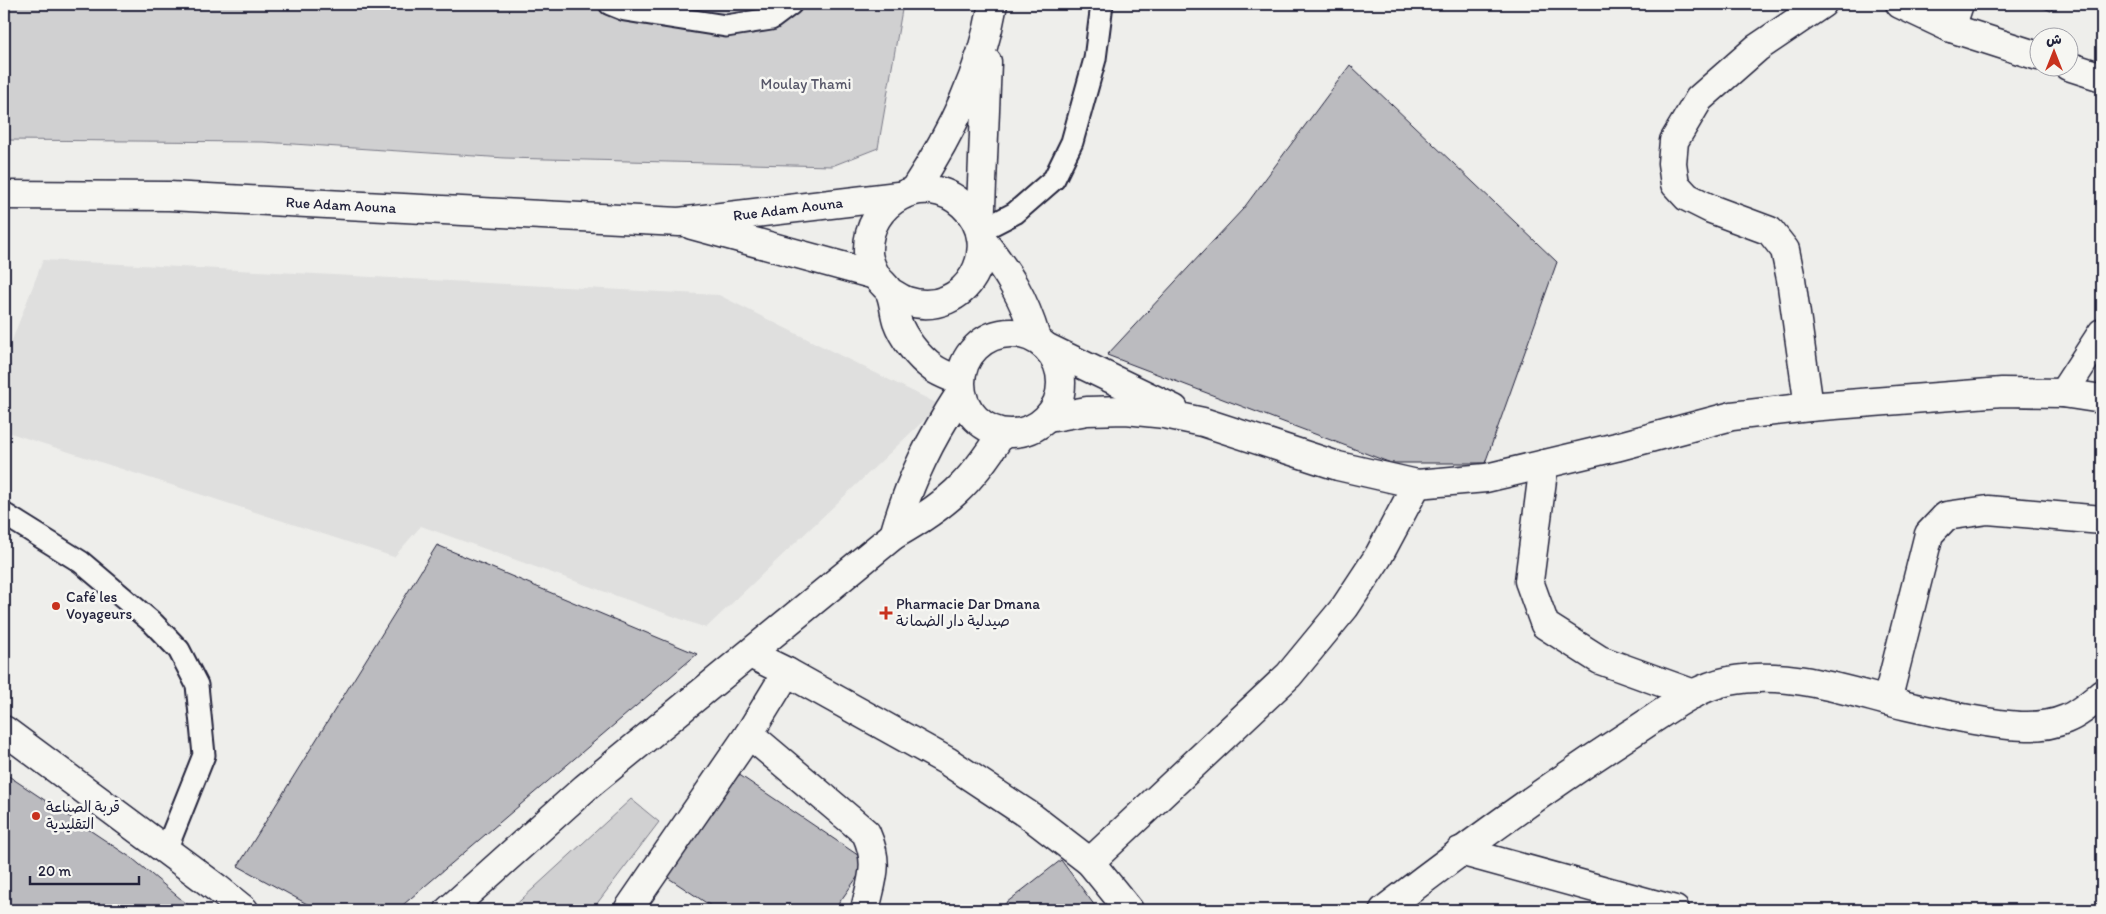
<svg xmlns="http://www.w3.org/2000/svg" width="2106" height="914" viewBox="0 0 2106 914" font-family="Itim,'Playpen Sans Arabic',sans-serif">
  <rect width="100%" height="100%" fill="#eeeeeb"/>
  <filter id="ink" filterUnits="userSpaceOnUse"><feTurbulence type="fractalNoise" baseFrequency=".02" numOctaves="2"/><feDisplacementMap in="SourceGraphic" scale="10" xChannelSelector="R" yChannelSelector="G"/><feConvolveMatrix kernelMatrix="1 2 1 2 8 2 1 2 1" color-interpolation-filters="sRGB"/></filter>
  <g filter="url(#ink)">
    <path fill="#dfdfde" d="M43,260l676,35 221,110 -234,223 -285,-102 -27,31 -390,-126v-70z"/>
    <g fill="#d0d0d1" stroke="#797986">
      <path d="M4,4h899l-25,144 -46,18 -327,-8 -242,-16 -259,-2z"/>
      <path d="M631,799l28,23 -67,88h-82z"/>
    </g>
    <g fill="#bbbbbf" stroke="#22223b">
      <path d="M2035,4h20l-4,7z"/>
      <path d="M1350,65l207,197 -72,201h-94l-284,-108 136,-146z"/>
      <path d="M437,545l260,109 -300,256h-79l-80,-44z"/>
      <path d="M4,773l129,86 61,51h-190z"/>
      <path d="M738,774l130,88 -34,48h-117l-50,-33z"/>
      <path d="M1061,860l37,50h-101z"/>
    </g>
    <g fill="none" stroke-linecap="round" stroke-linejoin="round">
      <g stroke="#22223b" stroke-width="25">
        <g id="lane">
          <path d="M610,4l15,6 101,16 45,-7 20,-15"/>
          <path d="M980,231l35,-18 39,-34 18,-37 23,-83 7,-55"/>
          <path d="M4,514l77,48 72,61 26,27 18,35 7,70 -38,95"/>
        </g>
      </g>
      <g stroke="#22223b" stroke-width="31">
        <g id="street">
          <path d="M1900,4l51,24 87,28"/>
          <path d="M1951,28l8,-24"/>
          <path d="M2068,66l34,11"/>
          <path d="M914,190c38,-58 67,-117 79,-186"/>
          <path d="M980,231l7,-169"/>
          <path d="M2063,393l39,-60"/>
          <path d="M1809,407l-18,-128 -6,-29 -15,-19 -59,-22 -24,-12 -12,-13 -3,-21 2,-22 25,-42 58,-51 65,-44"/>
          <path d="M1544,464l-15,117 16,44 55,35 94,34"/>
          <path d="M894,535c16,-56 36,-95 67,-143"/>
          <path d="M750,654l37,18 160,89 86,57 57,44"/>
          <path d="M1887,701l42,-167 17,-18 42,-6 114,10"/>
          <path d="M4,730l214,159 26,21"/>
          <path d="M749,734l117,99c14,32 6,45 -1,77"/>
          <path d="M1460,851l215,59"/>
          <path d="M449,910l136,-122 309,-253c53,-30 76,-51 108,-102"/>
          <path d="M628,910l121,-176 38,-62"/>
          <path d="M1129,910l-39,-48 199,-187 56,-68 33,-50 39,-73"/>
          <path d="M1384,910c80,-62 161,-121 246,-176 31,-19 62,-46 99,-53 60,-12 120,11 178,25 22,5 45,10 67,14 28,5 65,11 92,-1 13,-5 25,-16 36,-25"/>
        </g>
      </g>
      <g stroke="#22223b" stroke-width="31">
        <g id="secondary">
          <path d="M4,195l165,1 510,26 219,-26"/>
          <path d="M692,225l183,50"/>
          <path d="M982,240c26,32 42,58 54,98"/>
          <path d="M890,292c6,3 11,7 17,9 58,19 101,-55 56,-96 -39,-36 -97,-3 -95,47 0,7 5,19 9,25 4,6 12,11 14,18 3,8 3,17 6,26 6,17 21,36 36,47 8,6 19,9 27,13"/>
          <circle cx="1011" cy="383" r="50"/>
          <path d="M1048,348l126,61"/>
          <path d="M1048,418l39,-7 39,-1 39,4 38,8 135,44 79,18 69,-6 130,-31 116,-31 77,-9 193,-15 61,1 39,6"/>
        </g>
      </g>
      <path stroke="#22223b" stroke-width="3" stroke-dasharray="1 4" stroke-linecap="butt" d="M501,906l6,4"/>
      <use href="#lane" stroke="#f6f6f2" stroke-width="21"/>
      <use href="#street" stroke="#f6f6f2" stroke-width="28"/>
      <use href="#secondary" stroke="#f6f6f2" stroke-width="28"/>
    </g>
  </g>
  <g fill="#c8321e" stroke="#f6f6f2" stroke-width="2">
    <circle cx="56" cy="606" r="5"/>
    <path d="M883.5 605.5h5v5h5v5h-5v5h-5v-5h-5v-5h5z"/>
    <circle cx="36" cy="816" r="5"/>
  </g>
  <g text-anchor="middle" stroke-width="5" stroke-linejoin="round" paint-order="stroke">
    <g font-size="15" fill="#565668" stroke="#f6f6f2">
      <text x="806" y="89">Moulay Thami</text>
    </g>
    <g font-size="15" fill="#22223b" stroke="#f6f6f2">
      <text transform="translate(341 205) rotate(3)" y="5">Rue Adam Aouna</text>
      <text transform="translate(788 209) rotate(-7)" y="5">Rue Adam Aouna</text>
    </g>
    <g font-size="15" fill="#22223b" stroke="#f6f6f2" text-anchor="start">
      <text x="66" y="602">Café les<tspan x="66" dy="17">Voyageurs</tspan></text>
      <text x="896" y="609">Pharmacie Dar Dmana<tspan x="896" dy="17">صيدلية دار الضمانة</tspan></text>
      <text x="46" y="812">قربة الصناعة<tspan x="46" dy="17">التقليدية</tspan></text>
    </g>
  </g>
  <rect width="2106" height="914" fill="none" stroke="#f6f6f2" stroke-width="20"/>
  <rect x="10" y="10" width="2086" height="894" fill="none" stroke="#22223b" stroke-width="2" filter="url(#ink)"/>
  <g transform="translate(2054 52)"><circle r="24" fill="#f6f6f2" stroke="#a1a1a9"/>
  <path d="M0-4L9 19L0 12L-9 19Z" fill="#c8321e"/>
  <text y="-8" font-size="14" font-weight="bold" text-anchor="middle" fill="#22223b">ش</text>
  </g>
  <path d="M30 876v8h109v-8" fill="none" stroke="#22223b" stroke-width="2.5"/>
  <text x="38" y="876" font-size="15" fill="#22223b" stroke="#f6f6f2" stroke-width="4" paint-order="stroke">20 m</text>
</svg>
